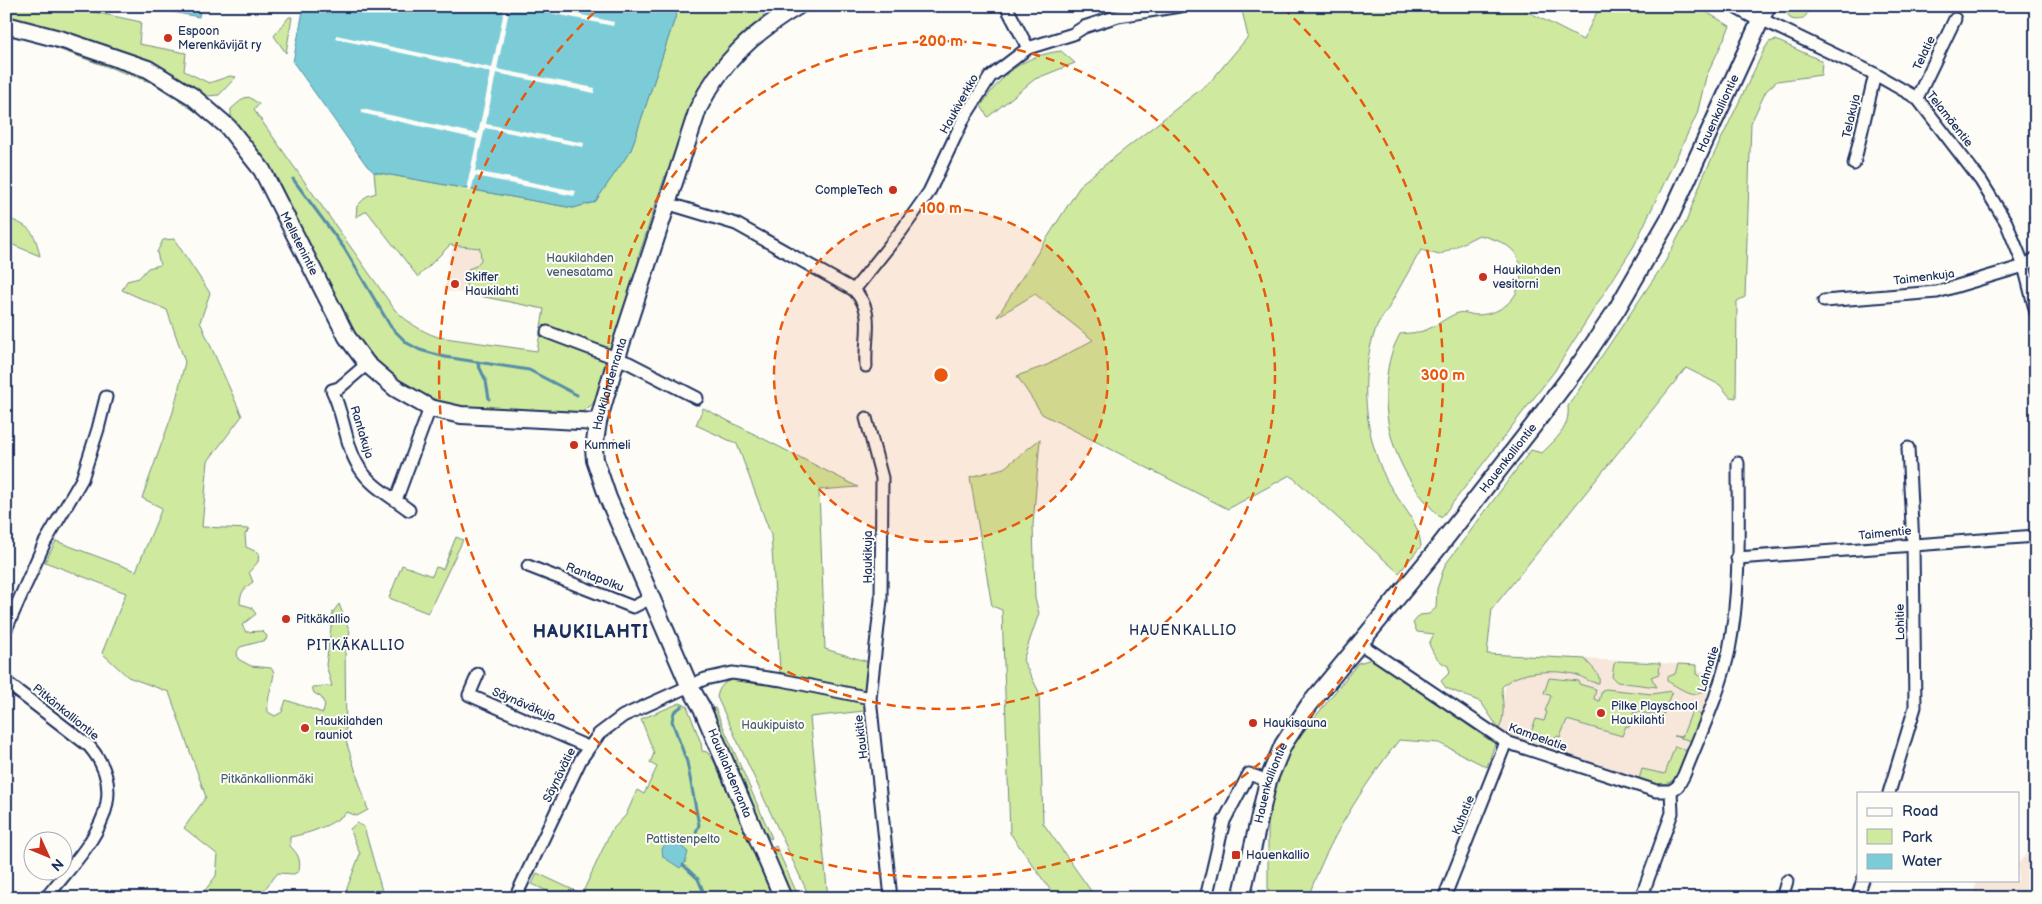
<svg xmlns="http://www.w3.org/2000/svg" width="2042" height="904" viewBox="0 0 2042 904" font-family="'Balsamiq Sans',sans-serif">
  <rect width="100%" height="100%" fill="#fdfcf7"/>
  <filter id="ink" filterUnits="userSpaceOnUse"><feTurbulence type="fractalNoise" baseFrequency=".02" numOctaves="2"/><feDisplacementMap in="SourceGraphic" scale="10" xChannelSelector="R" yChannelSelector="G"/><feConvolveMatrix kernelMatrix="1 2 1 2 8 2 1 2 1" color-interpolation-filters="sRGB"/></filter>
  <g filter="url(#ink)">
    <g fill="#f6e7da">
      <path d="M453,246l27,2 1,11 -5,7 -8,3 -3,24 -21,-2z"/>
      <path d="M1510,655l187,10v5l20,4 -39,100 -32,6 -128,-40 -19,-11z"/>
      <path d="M2031,850l5,2v46h-64l5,-18h41v-17z"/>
    </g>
    <g fill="#cfe99f" stroke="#758c7e">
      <path d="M6,6h60l75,16 -2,22 47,9 -2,18 25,12 21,-7 6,1 -17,18 -12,1 -34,-22 -51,-23 -116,-35z"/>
      <path d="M679,6h99l-11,5 -7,9 -2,5 -23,21 -64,130h-6l-27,82 5,2 -50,144 -11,8 -129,-5 -36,-15 -26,-16 -24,-26 -19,-27 -69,-141 -21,-30 -23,-28 -4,-8v-7l13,-11 5,-1 10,7 -5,6 141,200c13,12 25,21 43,27l99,14 7,-42 -79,-16 3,-24 8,-3 5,-6 -1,-12 -30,-3 -32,32 -51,-66 -11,6 1,-11 10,-10 9,-3 -2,-21 199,36 22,-6 36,-52z"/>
      <path d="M1241,6h276l66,34 17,-34h96l34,20 -24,51 -9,37 -63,132 -80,126 -113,146c-36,-35 -57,-78 -55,-129 1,-21 4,-37 14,-55 8,-1 16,-1 23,-3 13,-4 23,-14 35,-18 6,-2 13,2 19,2 29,-1 48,-22 43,-50 -3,-20 -25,-26 -41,-30l-40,20 -18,-5c-11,19 -22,38 -32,57 -5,8 -12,17 -15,27 -15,46 -9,102 12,145 11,22 33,41 35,67l-22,27 -109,-98 -62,34 -186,-95 -25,-38 30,-11 46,-25 -58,-46 -38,23 85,-134 128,-101 38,-45z"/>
      <path d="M1790,6h21c-5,11 -8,16 -20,13l-4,-6z"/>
      <path d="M289,17h3l-6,36 -12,-17z"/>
      <path d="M1776,40l46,21 -1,14 -44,6 -11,10 -15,32 -6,174 -8,4 -1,97 -6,-1 -10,-12 -34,-17 -194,241 -5,45 98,5c6,9 16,13 14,24 -9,0 -14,-5 -22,-8 -20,-6 -61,-5 -75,12 0,16 4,27 -3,42l-18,-27 -35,-14 -5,-7 9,-9 -2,-6c-11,-5 -14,-11 -19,-22l5,-10 -17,-2 -4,-9 7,-8 9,-1 7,-6 1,-19 8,-24 86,-115 11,3c15,-15 28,-25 26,-47l97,-144 21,-40 17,-45 61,-127 5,-8z"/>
      <path d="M57,45c60,20 106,33 154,77l-58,-39 -98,-35z"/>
      <path d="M1061,51l14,12 -40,16 -47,38 -7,-11c21,-32 41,-50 80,-55z"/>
      <path d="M6,217c25,11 28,12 34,39l-34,-14z"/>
      <path d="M174,239l36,54 -10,29 42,94 -34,45 -6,66 48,2 -5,5 1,13 13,6 -1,9 -9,10 4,10c-9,6 -13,11 -13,22l11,3 5,7 -14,11 4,7 16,-1 5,5 -1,4 -26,7 -3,5 1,7 13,7 20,2 3,4c-1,14 -8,27 -6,40l7,4 7,-4 4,-12 37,13 2,-8 -4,-8 -7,-4 -2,-6 20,-1 -6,-21 7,-53 6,-8 11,28 -5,17 1,92 22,69 -11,6 -10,-4c-16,14 -36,21 -57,25v9c8,8 11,13 9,25l-5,3 -16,-1 -15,18 1,7h-65l17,-22 2,-21 -34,-27 22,-31 -37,-105 -41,-15 -26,-24 24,-60 -81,-31 11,-21 80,30 26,-63 -20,-10 31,-86 12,-50 -18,-52 -45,-20 5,-9 12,-3 9,-10 12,-3 -3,-13 6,-12z"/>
      <path d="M703,408l155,79 -39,3 6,159 44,13 -5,49 -54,6 18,181h-18l-93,-201c6,-30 39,-15 61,-10l2,-18 -9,-134 -34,-91 -41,-19z"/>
      <path d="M1040,439l-7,86 2,73 4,15 -16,47 16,32 4,131 53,75h-40l-46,-65 -8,-223 -10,-4 -22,-129 34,-9z"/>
      <path d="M456,537l7,3 -35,73 -39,-15 13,-33 30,11 4,-9 7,2z"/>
      <path d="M1372,659l123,85 -8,23 -48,-24 -40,-3c-37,48 -71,100 -91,158h-40v-94l17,-49 73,-92z"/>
      <path d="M1617,661l43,2 -1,11 -8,3 6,10 -40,-5 -5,-5 2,-13z"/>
      <path d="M1678,664l19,1v9l10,6c-5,27 -28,7 -40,1v-4l8,-3z"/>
      <path d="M1549,678l30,3v3l17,5 -2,10 5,2 3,-11 4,-1 46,5 20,-3 -9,24 -29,-3 -5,15 -3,-1 -4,10 -55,-16 -7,17 -3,-1 -2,3 -24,-7 5,-13 8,2 3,-9 -2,-1 6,-15 -7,-3z"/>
      <path d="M680,703l7,3 14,37 1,8 5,1 7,9 60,137h-212l-30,-14 5,-11 45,21 29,-63 15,-16 11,-25 7,4 13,-27 -7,-4 4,-10 -13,-34z"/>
      <path d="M713,708h2l57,130 -2,1 -20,-30 -25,-58z"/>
      <path d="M1692,711l9,4 -9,26 -18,-5 8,1z"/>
      <path d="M1675,746l12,5c-11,31 -14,40 -48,28l3,-10 23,5z"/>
      <path d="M357,823l7,4 20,71h-39l2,-10 13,-34 -10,-25z"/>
      <path d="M776,846l23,52h-9l-18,-50z"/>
    </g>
    <g fill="#7cccd8" stroke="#558da7">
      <path d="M140,6h61l-2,11z"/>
      <path d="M304,6h375l-48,144 -36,52 -22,6 -199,-36 -7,-6 -74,-104z"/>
      <path d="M667,841l13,4 8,7 -3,11 -5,5 -17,-11 -1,-8z"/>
    </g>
    <g fill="#fdfcf7">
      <path d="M505,6h5l-13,63 98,19 -1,5 -98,-20 -10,51 98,19 -1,4 -98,-19 -10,43 101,20 -2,5 -99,-20 -4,15h-3l1,-4 -2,-1 10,-47 -116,-26 1,-4 116,25 13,-62 -155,-33v-4l156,33z"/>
      <path d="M517,6h23l74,16 -1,4z"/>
    </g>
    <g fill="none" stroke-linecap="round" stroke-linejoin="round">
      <g stroke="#558da7" stroke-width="3">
        <path d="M293,179l51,69 47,79 16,16 13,7 25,7 84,13 48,25"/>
        <path d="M477,362l9,19 3,18"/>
        <path d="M682,706l-8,6 -2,9 15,41 12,63 -3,7"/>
        <path d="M683,865l15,14 8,19"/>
      </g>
      <g stroke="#1b2f5e" stroke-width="15">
        <g id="street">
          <path d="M1006,6l22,42"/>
          <path d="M1761,19l114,55 42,24 64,83 25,41 18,44 12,47"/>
          <path d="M1917,98l38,-79"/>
          <path d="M1854,164l21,-90"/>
          <path d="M666,203l70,21 118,66 48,-60 27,-38 35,-74 26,-41 38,-29 45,-14 11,-7 34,-11 62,-10"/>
          <path d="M854,290c22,23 10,46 12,76"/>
          <path d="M1824,301l113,-9 87,-26 12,-8"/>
          <path d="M547,332l82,31 68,35"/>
          <path d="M367,364l-28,24 -7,2c12,24 13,55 27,77 12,20 32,29 50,43"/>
          <path d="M866,418l16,60 -1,122 -11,98"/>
          <path d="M396,500l34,-92"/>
          <path d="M1737,558l299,-22"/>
          <path d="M528,566l105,41 18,-9"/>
          <path d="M6,629l38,-85 38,-65 16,-50 8,-32"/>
          <path d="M1359,643l147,99 150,49h15"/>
          <path d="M478,674l-9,21 119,52"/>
          <path d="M6,682l83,64c49,56 -8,107 -43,152"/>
          <path d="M1671,791l7,-5 6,-11c16,-41 36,-82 45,-125 12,-61 9,-126 9,-187"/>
          <path d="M1889,793l26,-86 -2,-163 -5,-96"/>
          <path d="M515,898l66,-139 18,-25 24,-18 82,-37 27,-6 50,7 88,18 21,200"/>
          <path d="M1206,898l18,-77 25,-47 19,7"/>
          <path d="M1444,898l62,-156"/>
          <path d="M1641,898l31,-85 -1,-22"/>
          <path d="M1782,898l5,-17"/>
          <path d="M1857,898l6,-18"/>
        </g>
      </g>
      <g stroke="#1b2f5e" stroke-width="20">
        <g id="secondary">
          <path d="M1738,6l23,13"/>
          <path id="s1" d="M6,25l57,15 85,29 44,27 36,31 34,43 85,167 20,27 28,24 35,20 31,7 137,7"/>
          <path id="s2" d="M783,898l-81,-190 -13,-23 -81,-187 -13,-38 -1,-12 4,-26 18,-62 82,-251c22,-46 56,-77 100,-103"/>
          <path id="s3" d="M1241,898l27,-117 15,-36 26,-40 125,-152 99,-127 49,-65 35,-52 53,-92 97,-211"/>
        </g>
      </g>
      <use href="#street" stroke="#fdfcf7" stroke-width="11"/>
      <use href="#secondary" stroke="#fdfcf7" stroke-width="16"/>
    </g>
  </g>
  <circle cx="941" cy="375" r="167" fill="#e8590c" fill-opacity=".12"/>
  <g fill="none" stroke="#e8590c" stroke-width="2.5" stroke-dasharray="9 6">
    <circle cx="941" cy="375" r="167"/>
    <circle cx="941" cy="375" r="334"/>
    <path d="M1283 8A502 502 0 1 1 599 8"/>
  </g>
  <g fill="#c8321e" stroke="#fdfcf7" stroke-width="2">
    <circle cx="168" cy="38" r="5"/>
    <circle cx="893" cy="190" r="5"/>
    <circle cx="1483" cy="277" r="5"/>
    <circle cx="455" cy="284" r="5"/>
    <circle cx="574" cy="445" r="5"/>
    <circle cx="286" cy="619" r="5"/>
    <circle cx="1601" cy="713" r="5"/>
    <circle cx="1253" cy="723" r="5"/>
    <circle cx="305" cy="728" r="5"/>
    <rect x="1231" y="850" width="10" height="10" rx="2.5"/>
  </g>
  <g text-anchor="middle" stroke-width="4" stroke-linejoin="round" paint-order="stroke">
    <g font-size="12" fill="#1b2f5e" stroke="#fdfcf7" text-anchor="start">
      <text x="178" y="35">Espoon<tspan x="178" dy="14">Merenkävijät ry</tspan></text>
      <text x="883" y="194" text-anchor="end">CompleTech</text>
      <text x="1493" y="274">Haukilahden<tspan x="1493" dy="14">vesitorni</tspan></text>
      <text x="465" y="281">Skiffer<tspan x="465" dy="14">Haukilahti</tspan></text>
      <text x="584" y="449">Kummeli</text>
      <text x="296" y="623">Pitkäkallio</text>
      <text x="1611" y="710">Pilke Playschool<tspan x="1611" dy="14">Haukilahti</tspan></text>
      <text x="315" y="725">Haukilahden<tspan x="315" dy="14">rauniot</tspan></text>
      <text x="1263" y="727">Haukisauna</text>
      <text x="1246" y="859">Hauenkallio</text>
    </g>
    <g font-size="12" fill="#1b2f5e" stroke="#fdfcf7">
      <text transform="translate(1924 53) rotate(-65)" y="4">Telatie</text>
      <text transform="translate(959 104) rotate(-61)" y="4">Haukiverkko</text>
      <text dy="4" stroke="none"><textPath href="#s3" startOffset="929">Hauenkalliontie</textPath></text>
      <text transform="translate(1851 116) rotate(-77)" y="4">Telakuja</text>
      <text transform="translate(1950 119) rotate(52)" y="4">Telamäentie</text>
      <text dy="4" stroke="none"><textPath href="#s1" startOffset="385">Mellstenintie</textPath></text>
      <text transform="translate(1924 277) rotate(-7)" y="4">Taimenkuja</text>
      <text dy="4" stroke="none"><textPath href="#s2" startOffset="555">Haukilahdenranta</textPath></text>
      <text transform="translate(362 432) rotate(73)" y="4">Rantakuja</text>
      <text dy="4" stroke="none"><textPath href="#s3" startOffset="524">Hauenkalliontie</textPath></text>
      <text transform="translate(1885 533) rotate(-6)" y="4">Taimentie</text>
      <text transform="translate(868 557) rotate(-90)" y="4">Haukikuja</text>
      <text transform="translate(595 577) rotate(21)" y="4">Rantapolku</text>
      <text transform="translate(1900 622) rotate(-91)" y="4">Lohitie</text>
      <text transform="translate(1708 669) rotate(-73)" y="4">Lahnatie</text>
      <text transform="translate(524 704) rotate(23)" y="4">Säynäväkuja</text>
      <text transform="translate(66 712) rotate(39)" y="4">Pitkänkalliontie</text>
      <text transform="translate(861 737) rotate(-97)" y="4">Haukitie</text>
      <text transform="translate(1538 737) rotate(20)" y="4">Kampelatie</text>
      <text transform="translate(730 773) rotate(67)" y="4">Haukilahdenranta</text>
      <text transform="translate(559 775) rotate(-64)" y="4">Säynävätie</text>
      <text dy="4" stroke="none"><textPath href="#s3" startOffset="119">Hauenkalliontie</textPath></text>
      <text transform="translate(1463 815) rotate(-68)" y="4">Kuhatie</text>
    </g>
    <g font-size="12" fill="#485e6e" stroke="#fdfcf7">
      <text x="580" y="262">Haukilahden<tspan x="580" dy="14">venesatama</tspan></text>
      <text x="773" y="729">Haukipuisto</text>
      <text x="267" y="783">Pitkänkallionmäki</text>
      <text x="683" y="843">Pattistenpelto</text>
    </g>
    <g font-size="14" letter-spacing="1" fill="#1b2f5e" stroke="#fdfcf7">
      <text x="1183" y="635">HAUENKALLIO</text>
      <text x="356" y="650">PITKÄKALLIO</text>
    </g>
    <g font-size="18" font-weight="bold" letter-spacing="1" fill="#1b2f5e" stroke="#fdfcf7">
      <text x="591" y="638">HAUKILAHTI</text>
    </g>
  </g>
  <circle cx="941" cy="375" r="8" fill="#e8590c" stroke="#fdfcf7" stroke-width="2.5"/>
  <g font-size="15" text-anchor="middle" font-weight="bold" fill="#e8590c" stroke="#fdfcf7" stroke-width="4" stroke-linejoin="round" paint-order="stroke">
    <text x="941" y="46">200 m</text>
    <text x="941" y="213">100 m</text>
    <text x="1443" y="380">300 m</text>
  </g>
  <rect width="2042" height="904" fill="none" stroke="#fdfcf7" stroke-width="25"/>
  <rect x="12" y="12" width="2017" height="879" fill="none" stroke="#1b2f5e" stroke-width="2" filter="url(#ink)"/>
  <rect x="1857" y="792" width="162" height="90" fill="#fdfcf7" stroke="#a3aaba"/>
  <rect x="1867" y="808" width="25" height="8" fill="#fdfcf7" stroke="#a3aaba"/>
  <text x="1902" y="816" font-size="15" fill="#1b2f5e">Road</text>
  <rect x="1867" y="829" width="25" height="15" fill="#cfe99f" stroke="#a3aaba"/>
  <text x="1902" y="842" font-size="15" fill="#1b2f5e">Park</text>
  <rect x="1867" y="854" width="25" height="15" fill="#7cccd8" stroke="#a3aaba"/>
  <text x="1902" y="866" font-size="15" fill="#1b2f5e">Water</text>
  <g transform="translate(48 856) rotate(134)"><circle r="24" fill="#fdfcf7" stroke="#a3aaba"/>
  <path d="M0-4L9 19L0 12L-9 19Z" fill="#c8321e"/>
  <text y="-8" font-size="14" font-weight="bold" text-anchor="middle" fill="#1b2f5e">N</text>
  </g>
</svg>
